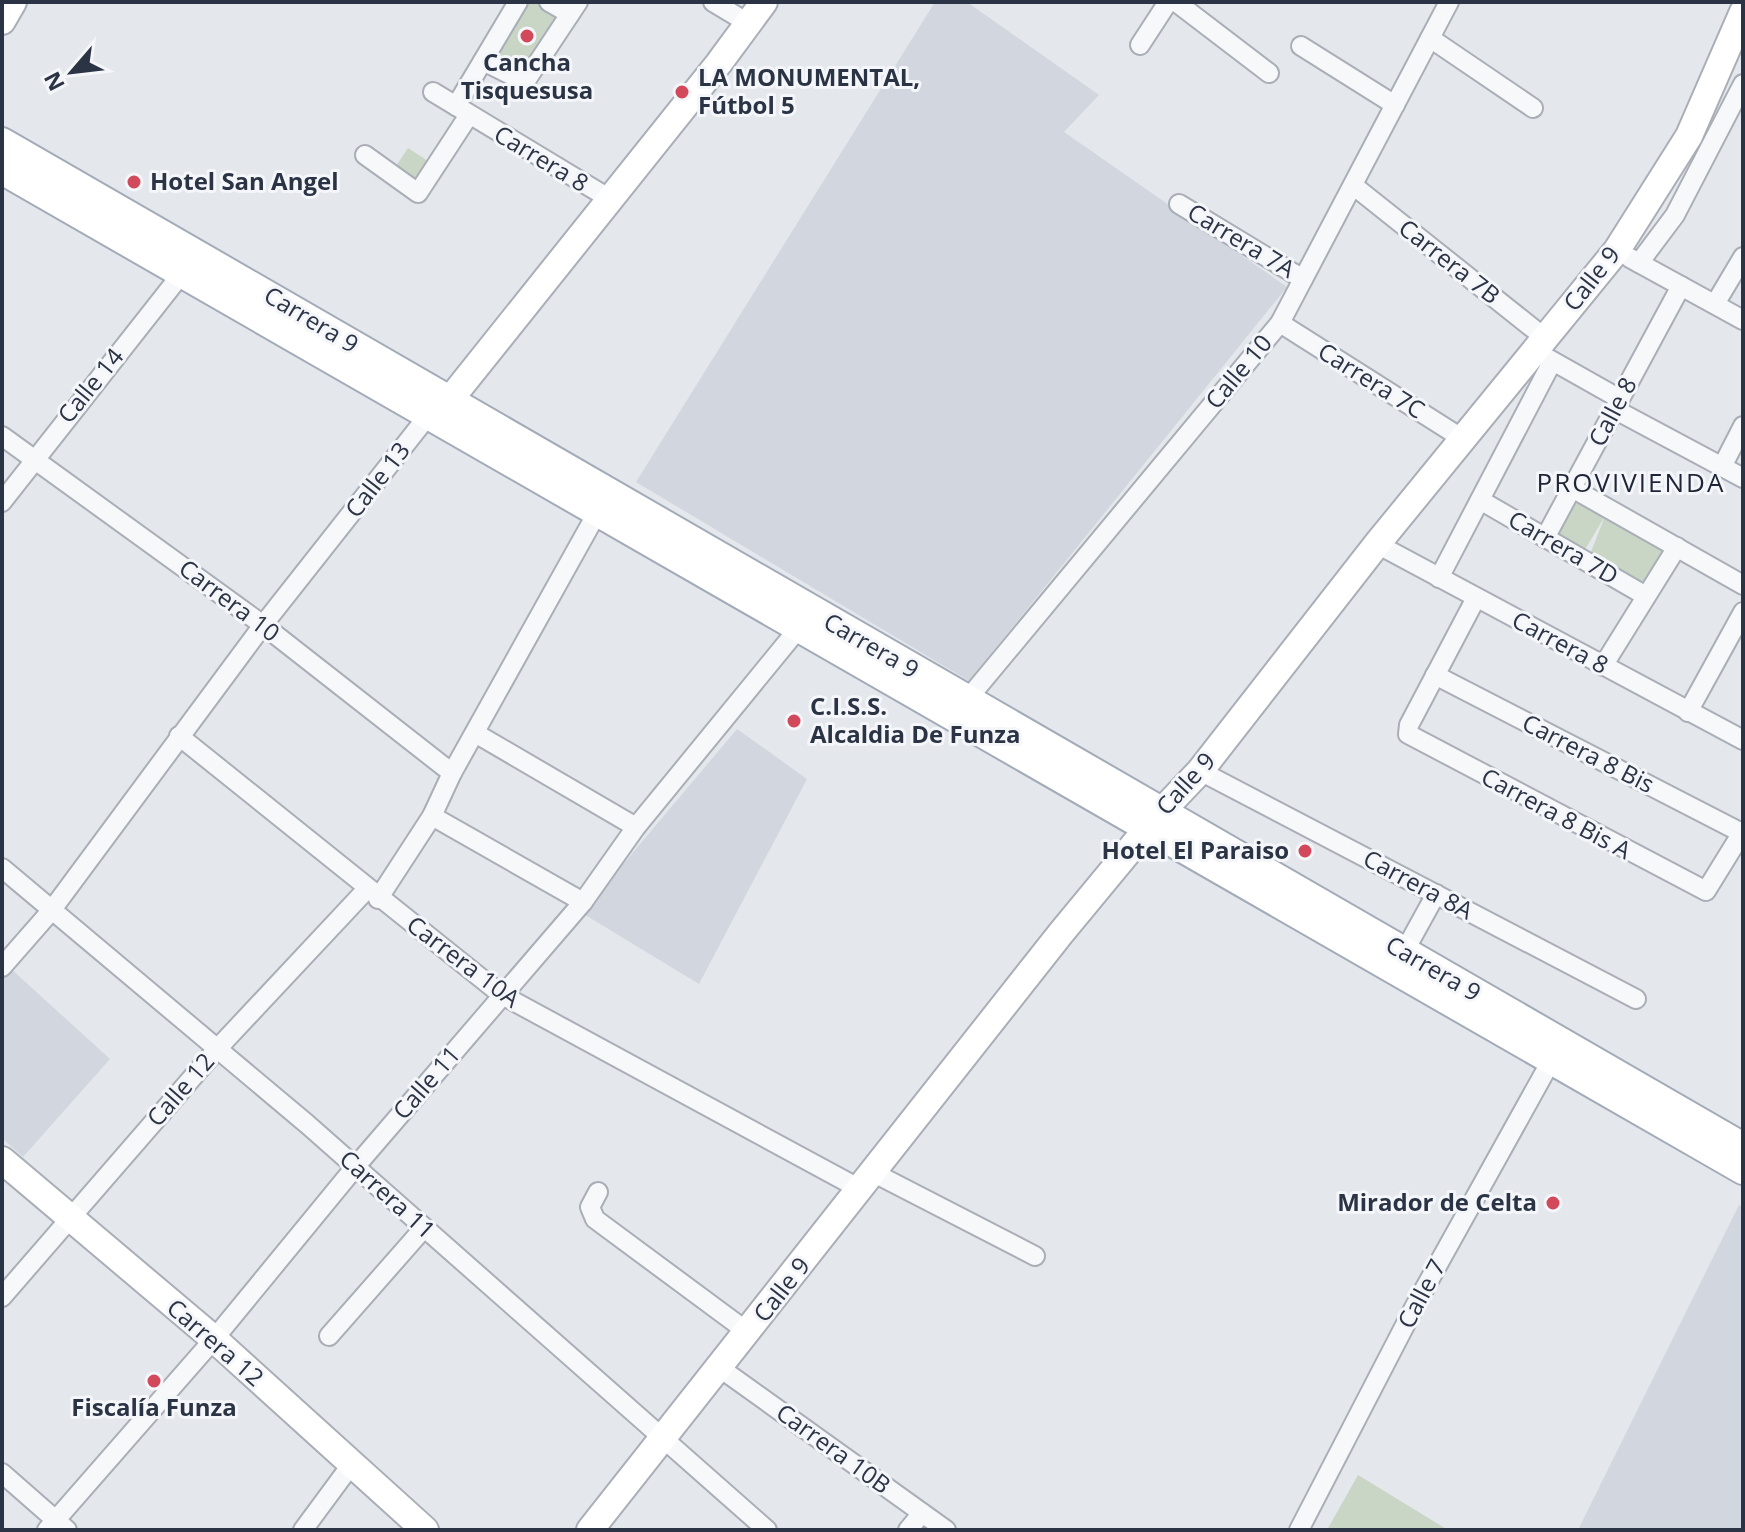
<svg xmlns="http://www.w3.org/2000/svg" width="1745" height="1532" viewBox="0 0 1745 1532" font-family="'Open Sans',sans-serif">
  <rect width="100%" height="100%" fill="#e4e7ec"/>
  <g fill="#d2d6de">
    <path d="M935,2h32l132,93 -35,37 223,155 -318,394 -333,-199z"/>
    <path d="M737,729l70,50 -108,205 -117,-71z"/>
    <path d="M11,969l99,90 -87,98 -21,-19v-160z"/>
    <path d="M1739,1205l4,3v322h-165z"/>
  </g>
  <g fill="#c9d6c5">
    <path d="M524,2h16l23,14 -37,62 -35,-21z"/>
    <path d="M408,148l23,15 -14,21 -23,-15z"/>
    <path d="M1568,495l109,52 -31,49 -59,-34 18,-46 -25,42 -35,-20z"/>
    <path d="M1358,1475l90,55h-121z"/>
  </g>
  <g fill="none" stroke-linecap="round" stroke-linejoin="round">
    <g stroke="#a9aeb7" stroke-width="22">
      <g id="street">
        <path d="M549,2l21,12"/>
        <path d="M713,2l35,21"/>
        <path d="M1176,2l93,71"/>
        <path d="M1430,38l103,70"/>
        <path d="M1140,45l28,-43"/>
        <path d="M1301,46l94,59"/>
        <path d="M483,61l42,21 53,-80"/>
        <path d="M433,92l177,107"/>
        <path d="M456,106l62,-104"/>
        <path d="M365,155l53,38 51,-78"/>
        <path d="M1354,186l191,152"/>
        <path d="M1179,204l124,75"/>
        <path d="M1630,258l113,62"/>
        <path d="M1639,263l36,-48 68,-131"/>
        <path d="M1715,304l28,-47"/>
        <path d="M1280,323l183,116"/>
        <path d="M1542,355l78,44"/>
        <path d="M1614,409l129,69"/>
        <path d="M2,436l261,189 189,148"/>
        <path d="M1722,467l21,-41"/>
        <path d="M1572,488l171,97"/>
        <path d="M1480,500l166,96"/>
        <path d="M2,502l181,-230"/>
        <path d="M1545,538l136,-252"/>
        <path d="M1377,544l366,196"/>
        <path d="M1439,578l113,-216"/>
        <path d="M1476,598l-67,127 -1,9 298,157 37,-60"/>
        <path d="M1603,666l74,-119"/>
        <path d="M1435,675l307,158"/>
        <path d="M966,701l314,-378 169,-321"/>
        <path d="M1688,712l55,-100"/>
        <path d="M475,733l161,94"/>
        <path d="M179,736l323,259 358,194"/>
        <path d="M1200,771l436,228"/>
        <path d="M432,816l151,86"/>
        <path d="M2,868l305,256 460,406"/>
        <path d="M378,899l54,-83 20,-43 145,-260"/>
        <path d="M1404,952l32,-58"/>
        <path d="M2,967l49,-56 212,-286 164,-208"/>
        <path d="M874,1173l161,83"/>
        <path d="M598,1192l-8,15 5,12 154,114"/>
        <path d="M2,1297l216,-249 149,-159"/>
        <path d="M329,1336l94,-107"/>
        <path d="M720,1368l226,162"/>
        <path d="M2,1473l65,57"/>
        <path d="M47,1530l167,-191 142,-173 227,-264 53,-75 162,-198"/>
        <path d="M303,1530l48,-65"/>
        <path d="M908,1530l14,-17"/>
        <path d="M1299,1530l117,-226 135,-243"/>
      </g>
    </g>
    <g stroke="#a9aeb7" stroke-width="30">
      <g id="secondary">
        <path d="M2,21l11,-19"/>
        <path d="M433,413l15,-11 271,-339 45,-61"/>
        <path d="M2,1160l212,179 211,191"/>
        <path d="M590,1530l471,-597 100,-121 39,-41 177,-227 240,-294 72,-114 54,-124"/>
      </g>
    </g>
    <g stroke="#a3abb8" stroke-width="32">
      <g id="primary">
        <path d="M2,142l1741,1005"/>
        <path d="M2,170l1741,1000"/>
      </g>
    </g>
    <use href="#street" stroke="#f7f8fa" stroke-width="18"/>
    <use href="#secondary" stroke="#fff" stroke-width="26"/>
    <use href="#primary" stroke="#fff" stroke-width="28"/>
  </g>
  <g fill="#d1495b" stroke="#f4f6f9" stroke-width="3">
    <circle cx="527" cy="36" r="8"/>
    <circle cx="682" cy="92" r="8"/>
    <circle cx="134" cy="182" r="8"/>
    <circle cx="794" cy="721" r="8"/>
    <circle cx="1305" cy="851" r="8"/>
    <circle cx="1553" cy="1203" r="8"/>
    <circle cx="154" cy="1381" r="8"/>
  </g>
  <g text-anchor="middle" stroke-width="6" stroke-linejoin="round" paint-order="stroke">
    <g font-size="24" font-weight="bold" fill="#2b3445" stroke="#f4f6f9" text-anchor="start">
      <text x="527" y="71" text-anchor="middle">Cancha<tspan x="527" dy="28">Tisquesusa</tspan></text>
      <text x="698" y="86">LA MONUMENTAL,<tspan x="698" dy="28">Fútbol 5</tspan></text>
      <text x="150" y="190">Hotel San Angel</text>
      <text x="810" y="715">C.I.S.S.<tspan x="810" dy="28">Alcaldia De Funza</tspan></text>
      <text x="1289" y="859" text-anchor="end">Hotel El Paraiso</text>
      <text x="1537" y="1211" text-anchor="end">Mirador de Celta</text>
      <text x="154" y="1416" text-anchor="middle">Fiscalía Funza</text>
    </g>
    <g font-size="24" fill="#2b3445" stroke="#f4f6f9">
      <text transform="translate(541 159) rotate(31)" y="8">Carrera 8</text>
      <text transform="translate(1241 241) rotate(31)" y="8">Carrera 7A</text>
      <text transform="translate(1449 262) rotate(38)" y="8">Carrera 7B</text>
      <text transform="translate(1592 279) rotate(-52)" y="8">Calle 9</text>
      <text transform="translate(311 320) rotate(31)" y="8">Carrera 9</text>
      <text transform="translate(1239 372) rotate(-50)" y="8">Calle 10</text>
      <text transform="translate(1371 381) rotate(32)" y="8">Carrera 7C</text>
      <text transform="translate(91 386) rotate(-51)" y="8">Calle 14</text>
      <text transform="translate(1613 412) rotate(-62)" y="8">Calle 8</text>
      <text transform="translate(378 480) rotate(-52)" y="8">Calle 13</text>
      <text transform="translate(1563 548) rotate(30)" y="8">Carrera 7D</text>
      <text transform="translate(229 601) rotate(37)" y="8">Carrera 10</text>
      <text transform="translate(1560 643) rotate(28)" y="8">Carrera 8</text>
      <text transform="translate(871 646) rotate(30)" y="8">Carrera 9</text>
      <text transform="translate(1588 754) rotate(27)" y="8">Carrera 8 Bis</text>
      <text transform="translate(1186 784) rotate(-48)" y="8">Calle 9</text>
      <text transform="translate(1556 814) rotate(28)" y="8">Carrera 8 Bis A</text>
      <text transform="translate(1418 885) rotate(28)" y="8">Carrera 8A</text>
      <text transform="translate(463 962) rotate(37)" y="8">Carrera 10A</text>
      <text transform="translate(1433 969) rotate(30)" y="8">Carrera 9</text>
      <text transform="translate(427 1083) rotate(-49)" y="8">Calle 11</text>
      <text transform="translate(181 1090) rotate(-49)" y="8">Calle 12</text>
      <text transform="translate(387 1195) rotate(42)" y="8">Carrera 11</text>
      <text transform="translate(782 1290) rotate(-52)" y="8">Calle 9</text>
      <text transform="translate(1422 1294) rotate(-62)" y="8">Calle 7</text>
      <text transform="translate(215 1343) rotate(41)" y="8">Carrera 12</text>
      <text transform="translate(833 1449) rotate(36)" y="8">Carrera 10B</text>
    </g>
    <g font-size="26" letter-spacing="2" fill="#1d2536" stroke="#f4f6f9">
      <text x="1631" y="492">PROVIVIENDA</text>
    </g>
  </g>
  <rect width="1745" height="1532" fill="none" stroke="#2b3445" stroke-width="8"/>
  <g transform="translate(72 72) rotate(242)" stroke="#f4f6f9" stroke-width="6" paint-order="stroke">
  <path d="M0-6L14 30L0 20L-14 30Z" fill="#2b3445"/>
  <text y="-12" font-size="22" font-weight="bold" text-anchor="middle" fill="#2b3445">N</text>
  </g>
</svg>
